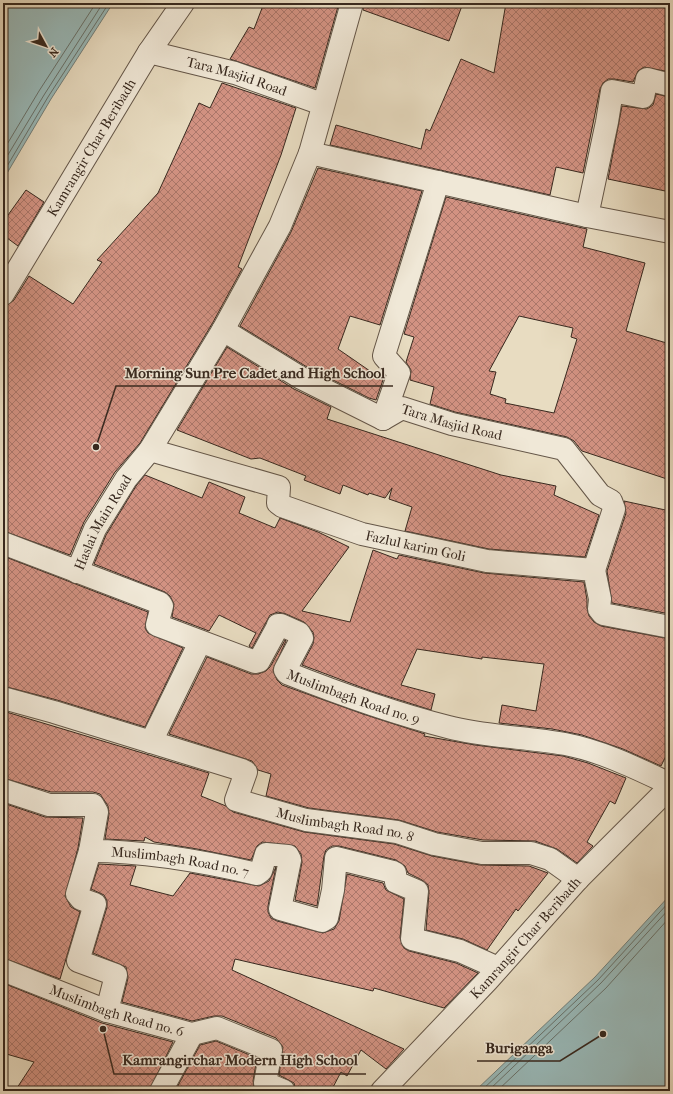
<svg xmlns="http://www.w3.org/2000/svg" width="673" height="1094" viewBox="0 0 673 1094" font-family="'IM FELL French Canon',serif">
  <defs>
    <pattern id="building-cross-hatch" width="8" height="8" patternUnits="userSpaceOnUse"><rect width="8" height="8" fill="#d29282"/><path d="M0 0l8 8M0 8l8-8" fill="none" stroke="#ab776a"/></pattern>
  </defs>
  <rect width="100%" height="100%" fill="#e8dcc1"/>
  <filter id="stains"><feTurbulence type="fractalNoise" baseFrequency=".005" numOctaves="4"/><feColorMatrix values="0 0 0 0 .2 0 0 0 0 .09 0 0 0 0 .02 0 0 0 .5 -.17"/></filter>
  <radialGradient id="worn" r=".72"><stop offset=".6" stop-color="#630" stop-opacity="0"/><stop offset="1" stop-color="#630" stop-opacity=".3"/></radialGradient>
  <g fill="#99baba" stroke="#72807c">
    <path d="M3,3h110l-62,96 -48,81z"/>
    <path d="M670,895v196h-195l120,-114z"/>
  </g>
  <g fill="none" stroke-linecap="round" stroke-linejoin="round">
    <g stroke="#68726c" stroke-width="1">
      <path d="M3,151l36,-60 57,-88"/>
      <path d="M3,163l41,-68 59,-92"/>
      <path d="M3,173l45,-76 61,-94"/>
      <path d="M481,1091l117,-111 72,-79"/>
      <path d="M488,1091l113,-108 69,-75"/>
      <path d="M497,1091l109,-103 64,-71"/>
    </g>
  </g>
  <g fill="url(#building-cross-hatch)" stroke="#38291f" fill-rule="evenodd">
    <path d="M264,3h75l-24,85 -85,-29 19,-32 5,2z"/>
    <path d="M364,3h99l-14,38 -86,-31z"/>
    <path d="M506,3h164v69l-26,-5 -6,4 -5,11 -19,-3h-6l-5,4 -3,6 -17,84 -27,-6 -6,28 -220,-50 6,-20 85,24 5,-20 4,2 31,-72 33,14z"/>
    <path d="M222,83l74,25 -15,47 -43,112 4,2 -30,55 -72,119 -25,29 -31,50 -14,33 -67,-24v-223l11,-8 15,-24 44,28 29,-42 -5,-2 61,-67 41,-90 11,5z"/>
    <path d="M656,94l14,3v95l-62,-13 14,-73 25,3 6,-4z"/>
    <path d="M318,168l104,23 -42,134 -30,-9 -12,33 45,31 -7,20 -7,-2 -62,-31 -67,-41 51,-94z"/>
    <path d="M26,190l18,12 -26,44 -15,-11v-13z"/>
    <path d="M446,197l141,32 -4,18 62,16 -19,68 44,13v136l-88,-29 -8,-10 -7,-4 -112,-25 -25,-8 4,-17 -24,-7 1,-10 -5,-8 8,-25 -10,-3zM519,316l54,12 -2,9 6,2 -23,74 -49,-10 1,-4 -16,-5 6,-22 -7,-1z"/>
    <path d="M227,347l67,42 37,18 -4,12 174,56 55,11 -2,9 45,20 -14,42 -96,-8 -84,-18 7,-24 -23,-8 3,-11 -7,10 -16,-5 -1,2 -25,-10 -3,9 -36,-14 2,-4 -46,-18 -9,1 -74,-29z"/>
    <path d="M145,475l57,23 7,-16 36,15 -6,16 36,15 5,-10 38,14 31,15 -47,64 48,11 23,-72 24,9 2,-4 85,18 100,9 3,18v8l2,8 5,6 7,4 69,13v109l-9,18 -38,-17 -41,-14 -30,-6 -53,-6 3,-18 34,6 8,-47 -62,-7v2l-65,-10 -16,36 34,9 -4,16 -60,-19 -69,-26 11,-21 1,-6 -1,-6 -9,-10 -18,-8 -8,-2 -8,3 -18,33 -3,-2 7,-13 -37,-18 -10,16 -37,-14 2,-13 -4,-8 -5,-4 -71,-28 12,-29 30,-49z"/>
    <path d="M624,501l46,10v103l-58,-11 -5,-32 19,-58z"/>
    <path d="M3,556l145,56 -3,16 3,5 35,15 -38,79 -88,-27 -54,-14z"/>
    <path d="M285,640l1,1 -13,29 4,10 5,5 81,29 62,20 -1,2 51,9 88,11 25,7 38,15 -11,26 -5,-3 -23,41 6,4 -16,17 -20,-14 -22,-8 -52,-1 -46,-8 -38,-12 -90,-12 -43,-12 5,-22 -13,-4 -6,-9 -83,-27 38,-77 44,17h7l8,-3 4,-4z"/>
    <path d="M3,711l206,62 -8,23 25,10 7,6 71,20 90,12 38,12 48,9 49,1 19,7 -30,38 -2,-2 -29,41 -24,-11 -37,-9 3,-38 -1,-7 -6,-5 -14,-7 -3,-7 -9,-6 -57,-14h-7l-6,4 -2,6 -7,50 -22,-6 7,-38 -1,-8 -6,-8 -33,-4 -5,4 -6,14 -54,-11 -43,-7 -9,-5 -1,4 -39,-2 4,-25 -1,-8 -8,-12 -7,-2h-42l-48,-14z"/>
    <path d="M3,803l42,14 38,1 -5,30 -13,48 6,11 9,5 -20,67 -57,-21z"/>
    <path d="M99,864l37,2 -6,19 43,11 17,-23 69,13 10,-5 7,-14 -8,39v6l3,6 6,3 46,12 11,-4 5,-8 8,-47 36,9 3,7 18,9 -4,39 4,10 5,3 47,12 22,10 -34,35 -70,-20 -1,3 -138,-32 -3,11 172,79 -18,20 -25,-19 -14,26 -6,-4 -10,19h-35l-2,-8 -15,-8 4,-28 -7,-9 -54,-22h-8l-22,5 -70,-19 6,-24 -2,-11 -33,-14 14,-46v-6l-3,-6 -13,-6z"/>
    <path d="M3,983l99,40 71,19 -24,49h-134l19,-29 -31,-9z"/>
    <path d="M216,1041l41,17 -4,23 2,10h-80l25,-46z"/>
  </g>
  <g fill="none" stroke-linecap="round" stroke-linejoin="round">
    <g stroke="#645648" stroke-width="24">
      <g id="street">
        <path d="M352,3l-42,150 277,63 83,16"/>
        <path id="s1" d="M149,52l86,21 87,31"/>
        <path d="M587,216l20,-94 5,-31 31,6 4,-18 23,6"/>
        <path id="s2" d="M3,294l146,-242 34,-49"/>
        <path id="s3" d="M223,330l78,48 82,41 19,-11 50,16 112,25 36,46 11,6 3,8 -20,61"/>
        <path d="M383,419l16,-46 -15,-17 1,-4 53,-170"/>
        <path id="s4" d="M150,450l129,37 -1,16 4,3 80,28 125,27 107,9 6,29 -1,10 4,5 67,13"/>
        <path id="s5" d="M3,543l157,60 2,3 -5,19 98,37 4,-1 18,-33 1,-3h3l18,8 3,5 -17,32 2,3c53,21 106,40 161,54 38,10 79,10 117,17 37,7 71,24 105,40"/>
        <path id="s6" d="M77,572l18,-43 31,-50 24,-29 73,-120 57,-104 30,-73"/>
        <path id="s7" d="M3,698l51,14 188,58 4,2 -10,28 70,20 91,12 37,12 48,9h49l19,6 28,20"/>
        <path d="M151,742l49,-100"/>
        <path id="s8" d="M3,790l46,15h44l4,7 -7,39c57,0 112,10 167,23l4,-3 5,-17 22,2 2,4 -10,49 42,12 5,-3 6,-28 3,-32 57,14 2,1 1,9 21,9 -5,48 48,12 38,17"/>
        <path d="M90,851l-13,43 4,5 14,5 -17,57 38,14 -9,36"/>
        <path id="s9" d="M3,970l104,41 85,23 25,-6 54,22 -6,33 19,8"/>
        <path d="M161,1091l31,-57"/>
        <path id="s10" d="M382,1091l105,-110 91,-102 92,-92"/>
      </g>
    </g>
    <use href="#street" stroke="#f0e8d7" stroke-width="22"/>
  </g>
  <g text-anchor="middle" stroke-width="3" stroke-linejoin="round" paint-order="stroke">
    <g font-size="14" fill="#38291f" stroke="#f0e8d7">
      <text dy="5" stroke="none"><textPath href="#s1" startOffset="91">Tara Masjid Road</textPath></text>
      <text dy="5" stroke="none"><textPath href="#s2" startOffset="171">Kamrangir Char Beribadh</textPath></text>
      <text dy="5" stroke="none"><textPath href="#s3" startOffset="257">Tara Masjid Road</textPath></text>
      <text dy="5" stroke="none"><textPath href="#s6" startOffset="56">Haslai Main Road</textPath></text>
      <text dy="5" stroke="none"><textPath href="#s4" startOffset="295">Fazlul karim Goli</textPath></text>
      <text dy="5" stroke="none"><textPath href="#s5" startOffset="480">Muslimbagh Road no. 9</textPath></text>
      <text dy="5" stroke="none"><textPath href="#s7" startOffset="396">Muslimbagh Road no. 8</textPath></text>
      <text dy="5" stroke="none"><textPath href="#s8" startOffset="231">Muslimbagh Road no. 7</textPath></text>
      <text dy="5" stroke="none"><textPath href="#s10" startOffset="210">Kamrangir Char Beribadh</textPath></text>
      <text dy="5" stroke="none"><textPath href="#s9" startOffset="121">Muslimbagh Road no. 6</textPath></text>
    </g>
  </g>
  <path fill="none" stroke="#38291f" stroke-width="1.5" d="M96 447L116 386H393M603 1034L560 1061H477M103 1029L114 1074H366"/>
  <g fill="#38291f" stroke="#f0e8d7" stroke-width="1.5">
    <circle cx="96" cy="447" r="4"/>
    <circle cx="603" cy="1034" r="4"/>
    <circle cx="103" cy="1029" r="4"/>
  </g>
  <g font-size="15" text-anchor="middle" font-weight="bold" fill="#38291f" stroke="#f0e8d7" stroke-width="3" stroke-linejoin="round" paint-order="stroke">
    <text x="255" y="378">Morning Sun Pre Cadet and High School</text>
    <text x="519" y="1053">Buriganga</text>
    <text x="240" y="1065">Kamrangirchar Modern High School</text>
  </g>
  <rect width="673" height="1094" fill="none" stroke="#e8dcc1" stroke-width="16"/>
  <rect x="4" y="4" width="665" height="1086" fill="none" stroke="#38291f" stroke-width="2"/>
  <rect x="8" y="8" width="657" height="1078" fill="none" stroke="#38291f"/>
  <g transform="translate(46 46) rotate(130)" stroke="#f0e8d7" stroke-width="3" paint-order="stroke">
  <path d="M0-3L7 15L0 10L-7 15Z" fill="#38291f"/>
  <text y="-6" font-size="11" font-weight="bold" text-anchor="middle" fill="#38291f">N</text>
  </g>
  <rect width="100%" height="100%" filter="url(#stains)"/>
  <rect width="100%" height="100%" fill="url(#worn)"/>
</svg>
